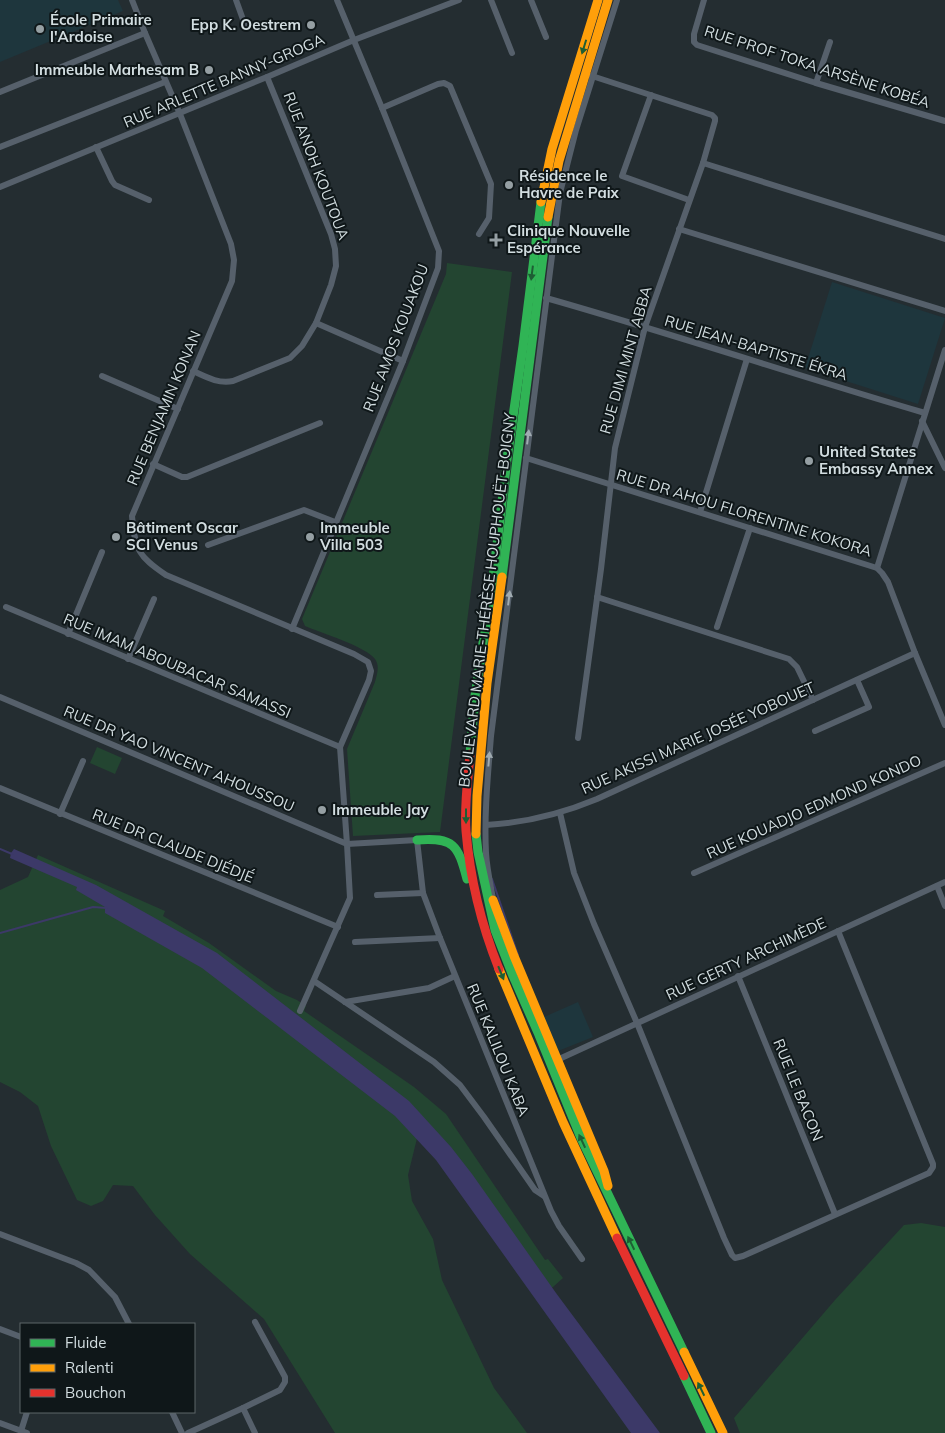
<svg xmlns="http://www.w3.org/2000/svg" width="945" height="1433" viewBox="0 0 945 1433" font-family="Mulish,sans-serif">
  <rect width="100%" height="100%" fill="#242d31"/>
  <g fill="#1e363d">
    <path d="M0,0h118l5,11 -123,51z"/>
    <path d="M832,282l113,36 -27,86 -113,-36z"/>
    <path d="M578,1002l15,35 -35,14 -14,-34z"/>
  </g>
  <g fill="#234531">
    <path d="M447,263l65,9 -72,560 -87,4 -6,-87 28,-67c2,-8 5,-16 0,-23 -8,-12 -56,-27 -70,-33l-3,-7 144,-345z"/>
    <path d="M97,747l25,11 -7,16 -25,-11z"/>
    <path d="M38,855l127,56 -2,5 46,27 67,48 21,9 9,6 -2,5 110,76 32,27 99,146 3,-1 15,19 -19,17 -124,-169 -12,49 4,26 21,38 9,41 52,108 33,45h-192l-71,-114 -74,-65 -35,-39 -22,-29 -20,-1 -10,16 -12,5 -14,-6 -26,-54 -13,-40 -18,-14 -20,-10v-192l28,-13z"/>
    <path d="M921,1223l24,4v206h-205l-6,-15 101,-118 69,-75z"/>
  </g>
  <path fill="#3c3968" d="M14,849l82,36 121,68 192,148 42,46 21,27 84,119 104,140h-29l-195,-273 -41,-44 -193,-148 -97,-55v-6l-29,-17 1,-3 -67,-29 1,-5z"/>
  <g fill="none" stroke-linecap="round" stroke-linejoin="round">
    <g stroke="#3c3968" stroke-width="2">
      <path d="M0,849l12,5"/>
      <path d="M492,879l26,76"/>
      <path d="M0,933l93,-26 14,1"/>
    </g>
    <g stroke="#56606b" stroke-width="6">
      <path d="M132,0l13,33 35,81 51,130 3,16 -2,21 -100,235c3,34 6,40 34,59l188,79 14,8 3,9 -2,9 -29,67 7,97 3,54 -50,113"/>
      <path d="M236,0l9,25"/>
      <path d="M491,0l21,53"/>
      <path d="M531,0l15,37"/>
      <path d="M704,0l-10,34v8l3,3 119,38 129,38"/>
      <path d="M816,83l14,-41"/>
      <path d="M0,92l145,-59"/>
      <path d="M651,95l-29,81 67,24"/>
      <path d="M382,108l56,-24 6,-1 6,3 41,98 -2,34 -10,16"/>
      <path d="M0,147l165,-65"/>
      <path d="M96,147l16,34 3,4 34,15"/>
      <path d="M703,163l242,76"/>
      <path d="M0,187l267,-110 87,-37 105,-40"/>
      <path d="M679,229l266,82"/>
      <path d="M546,298c127,36 252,78 379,115"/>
      <path d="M316,323l87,38"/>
      <path d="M193,371c13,6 25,13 40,10l57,-23 12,-12 14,-23 15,-38 5,-19 -1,-17 -4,-15 -64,-157"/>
      <path d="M102,376l76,33"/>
      <path d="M922,421l23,47"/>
      <path d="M526,458l351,110 5,5 6,9 27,71 30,72"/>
      <path d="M153,464l29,13h5l133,-54"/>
      <path d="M700,512l47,-153"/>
      <path d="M208,545l96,-35 31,12"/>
      <path d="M877,568l68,-218"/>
      <path d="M597,597l192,62 8,8 16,33"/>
      <path d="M6,607l334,140"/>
      <path d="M717,627l33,-99"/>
      <path d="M292,629l111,-268 35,-93 1,-17 -57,-143 -45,-108"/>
      <path d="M68,634l34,-82"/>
      <path d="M128,659l26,-60"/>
      <path d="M0,697l347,147 70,-4 6,53 17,45 111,273 8,15 23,33"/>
      <path d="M815,731l54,-24 -12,-27"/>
      <path d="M578,738l23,-169 14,-121 30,-121 58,-164 12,-42v-3l-3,-3 -120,-39"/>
      <path d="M0,788l338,139"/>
      <path d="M560,813l14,60 20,51 43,99 87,215 8,17 3,3 8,-2 186,-83 4,-6v-3l-95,-233"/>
      <path d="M60,814l23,-53"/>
      <path d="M486,825c39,-2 75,-11 111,-26l318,-146"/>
      <path d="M694,873l251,-110"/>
      <path d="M937,886l8,20"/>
      <path d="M377,895l46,-2"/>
      <path d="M494,904c-3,-17 -7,-34 -8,-51 -2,-39 2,-78 5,-117l69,-543 16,-63 41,-130"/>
      <path d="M355,942l85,-4"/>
      <path d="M738,976l97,238"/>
      <path d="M314,981l120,81 26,23 24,32 51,73 9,6"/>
      <path d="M345,1002l84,-14 26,-12"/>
      <path d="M557,1060l388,-178"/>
      <path d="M0,1234l76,29 13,7 26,27 14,27"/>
      <path d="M0,1329l21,8"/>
      <path d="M243,1408l37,-18 5,-8v-5l-30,-55"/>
      <path d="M172,1412l10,21"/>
      <path d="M0,1423l27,10"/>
      <path d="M21,1431l6,-19"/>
      <path d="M188,1433l55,-25 12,25"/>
    </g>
    <g stroke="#30b455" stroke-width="9">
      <path d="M502,577l46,-360"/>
      <path d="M470,754l5,-58 19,-126 13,-111 16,-113 18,-144"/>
      <path d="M476,834l2,18 17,78 18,46 26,59 42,103 103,214"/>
      <path d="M417,840c37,-3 41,5 50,39"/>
      <path d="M684,1376l27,57"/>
    </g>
    <g stroke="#ff9f0a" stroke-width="9">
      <path d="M541,202l11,-53 46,-149"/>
      <path d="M548,217l11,-56 49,-161"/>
      <path d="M476,834l1,-38 10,-113 15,-106"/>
      <path d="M493,900l21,56 90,215 4,15"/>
      <path d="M499,969l64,153 54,116"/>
      <path d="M684,1352l39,81"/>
    </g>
    <g stroke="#e5322d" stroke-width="9">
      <path d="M470,754c-2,25 -6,51 -4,77 4,48 15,93 33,138"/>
      <path d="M617,1238l67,138"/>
    </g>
  </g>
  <defs><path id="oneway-solid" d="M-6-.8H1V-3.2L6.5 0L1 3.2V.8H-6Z" transform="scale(1.25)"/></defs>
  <g fill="#1e5e34">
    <use href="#oneway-solid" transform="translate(584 47) rotate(107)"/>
    <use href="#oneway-solid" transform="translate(532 273) rotate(97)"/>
    <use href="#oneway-solid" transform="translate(466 816) rotate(90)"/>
    <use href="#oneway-solid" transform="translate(501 973) rotate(68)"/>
    <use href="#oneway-solid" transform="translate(582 1141) rotate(-115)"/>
    <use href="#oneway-solid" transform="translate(631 1243) rotate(-116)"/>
    <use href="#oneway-solid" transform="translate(701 1389) rotate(-116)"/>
  </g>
  <g fill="#a0abb1">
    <use href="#oneway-solid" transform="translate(528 437) rotate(-83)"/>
    <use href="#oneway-solid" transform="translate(509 598) rotate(-83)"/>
    <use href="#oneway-solid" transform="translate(489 759) rotate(-85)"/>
  </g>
  <g fill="#959fa3" stroke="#0f1719" stroke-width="2">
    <circle cx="311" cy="25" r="5"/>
    <circle cx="40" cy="29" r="5"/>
    <circle cx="209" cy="70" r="5"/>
    <circle cx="509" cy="185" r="5"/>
    <path d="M493.5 232.5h5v5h5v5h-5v5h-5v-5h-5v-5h5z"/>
    <circle cx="809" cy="461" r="5"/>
    <circle cx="116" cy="537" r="5"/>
    <circle cx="310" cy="537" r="5"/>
    <circle cx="322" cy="810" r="5"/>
  </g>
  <g text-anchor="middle" stroke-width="4" stroke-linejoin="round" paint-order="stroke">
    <g font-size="15" font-weight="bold" fill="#d2dde0" stroke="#0f1719" text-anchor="start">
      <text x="50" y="25">École Primaire<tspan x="50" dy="17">l'Ardoise</tspan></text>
      <text x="301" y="30" text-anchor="end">Epp K. Oestrem</text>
      <text x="199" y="75" text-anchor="end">Immeuble Marhesam B</text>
      <text x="519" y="181">Résidence le<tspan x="519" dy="17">Havre de Paix</tspan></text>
      <text x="507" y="236">Clinique Nouvelle<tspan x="507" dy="17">Espérance</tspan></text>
      <text x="819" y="457">United States<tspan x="819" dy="17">Embassy Annex</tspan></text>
      <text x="126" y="533">Bâtiment Oscar<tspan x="126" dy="17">SCI Venus</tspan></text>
      <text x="320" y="533">Immeuble<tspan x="320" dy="17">Villa 503</tspan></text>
      <text x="332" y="815">Immeuble Jay</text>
    </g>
    <g font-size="15" fill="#d2dde0" stroke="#0f1719">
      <text transform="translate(817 67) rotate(18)" y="5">RUE PROF TOKA ARSÈNE KOBÉA</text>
      <text transform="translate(224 81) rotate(-23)" y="5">RUE ARLETTE BANNY-GROGA</text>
      <text transform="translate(316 166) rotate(69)" y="5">RUE ANOH KOUTOUA</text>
      <text transform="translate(396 338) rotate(-69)" y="5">RUE AMOS KOUAKOU</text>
      <text transform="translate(756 348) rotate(17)" y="5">RUE JEAN-BAPTISTE ÉKRA</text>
      <text transform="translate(626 360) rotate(-74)" y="5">RUE DIMI MINT ABBA</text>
      <text transform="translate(164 408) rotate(-67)" y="5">RUE BENJAMIN KONAN</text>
      <text transform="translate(744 513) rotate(17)" y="5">RUE DR AHOU FLORENTINE KOKORA</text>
      <text transform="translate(487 600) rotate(-83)" y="5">BOULEVARD MARIE-THÉRÈSE HOUPHOUËT-BOIGNY</text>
      <text transform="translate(177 666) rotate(23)" y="5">RUE IMAM ABOUBACAR SAMASSI</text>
      <text transform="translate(698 738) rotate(-24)" y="5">RUE AKISSI MARIE JOSÉE YOBOUET</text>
      <text transform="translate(179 759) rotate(23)" y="5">RUE DR YAO VINCENT AHOUSSOU</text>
      <text transform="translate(814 807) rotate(-24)" y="5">RUE KOUADJO EDMOND KONDO</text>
      <text transform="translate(173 846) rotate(22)" y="5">RUE DR CLAUDE DJÉDJÉ</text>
      <text transform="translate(746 959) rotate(-25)" y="5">RUE GERTY ARCHIMÈDE</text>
      <text transform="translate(498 1050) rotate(68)" y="5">RUE KALILOU KABA</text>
      <text transform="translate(798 1090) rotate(68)" y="5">RUE LE BACON</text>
    </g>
  </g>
  <rect x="20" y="1323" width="175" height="90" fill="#0f1719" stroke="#5d6669"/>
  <rect x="30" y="1339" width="25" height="8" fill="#30b455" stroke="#5d6669"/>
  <text x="65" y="1348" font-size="15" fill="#d2dde0">Fluide</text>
  <rect x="30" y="1364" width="25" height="8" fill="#ff9f0a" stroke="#5d6669"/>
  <text x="65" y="1373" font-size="15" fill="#d2dde0">Ralenti</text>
  <rect x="30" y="1389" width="25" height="8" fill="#e5322d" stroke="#5d6669"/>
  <text x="65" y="1398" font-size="15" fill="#d2dde0">Bouchon</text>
</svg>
